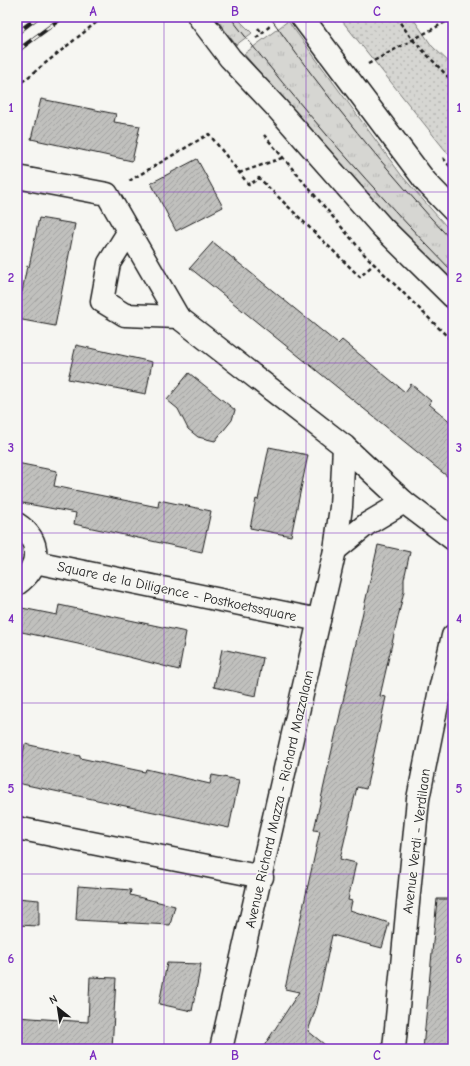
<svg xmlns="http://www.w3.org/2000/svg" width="470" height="1066" viewBox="0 0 470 1066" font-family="'Comic Neue',sans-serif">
  <defs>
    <pattern id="grass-tufts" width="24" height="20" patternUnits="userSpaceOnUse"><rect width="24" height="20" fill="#d6d6d2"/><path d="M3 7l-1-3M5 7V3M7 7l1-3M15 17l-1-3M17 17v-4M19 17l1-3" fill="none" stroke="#b7b7b4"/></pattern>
    <pattern id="park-dots" width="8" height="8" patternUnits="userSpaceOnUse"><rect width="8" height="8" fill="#d6d6d2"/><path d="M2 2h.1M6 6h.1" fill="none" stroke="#b7b7b4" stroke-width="1.8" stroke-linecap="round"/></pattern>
    <pattern id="building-hatch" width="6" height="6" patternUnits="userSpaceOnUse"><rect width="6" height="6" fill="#c0c0bd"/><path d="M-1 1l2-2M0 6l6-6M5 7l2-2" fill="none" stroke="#a4a4a2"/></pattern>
  </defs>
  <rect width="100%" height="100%" fill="#f6f6f2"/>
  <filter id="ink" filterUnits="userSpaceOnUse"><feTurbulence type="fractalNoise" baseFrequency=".025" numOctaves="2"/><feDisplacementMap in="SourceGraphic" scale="8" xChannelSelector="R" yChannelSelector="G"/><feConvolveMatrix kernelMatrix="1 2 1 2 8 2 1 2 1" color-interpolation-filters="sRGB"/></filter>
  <g filter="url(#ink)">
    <g fill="url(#grass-tufts)" stroke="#797977">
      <path d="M215,17h21l16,16 -16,12z"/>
      <path d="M288,21l114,155 51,58v47l-85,-85 -61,-68 -63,-74z"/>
    </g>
    <path fill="url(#park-dots)" stroke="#797977" d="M339,17h73l20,29 21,20v94z"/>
    <g fill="url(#building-hatch)" stroke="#1c1c1c">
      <path d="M41,99l75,15 -2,8 26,4 -8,35 -101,-22z"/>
      <path d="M197,159l26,48 -47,24 -25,-48z"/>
      <path d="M39,218l36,6 -20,102 -38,-7v-28l5,1 5,-26 2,1z"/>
      <path d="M213,242l125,102 4,-4 63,52 6,-8 20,17 -2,3 24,20v57l-263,-213z"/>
      <path d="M76,345l76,17 -6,32 -78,-15z"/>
      <path d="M189,373l46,37 -3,10 -17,21 -17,-4 -10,-8 -10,-20 -11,-9z"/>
      <path d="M269,447l39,8 -17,81 -41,-8 6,-29 2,1z"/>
      <path d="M17,463l40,8 -3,15 104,21 1,-7 52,11 -9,41 -128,-28 2,-11 -59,-11z"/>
      <path d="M378,545l32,7 -6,27v12l-24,105 6,1 -12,56 -8,36 -9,-2 -17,72 16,4 -8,37 4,1 -2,9 39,13 -7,25 -50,-13 -15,70 -9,26 22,18h-68l37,-57 -14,-3 35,-158 -6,-1z"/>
      <path d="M59,605l127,27 -7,38 -101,-26 -61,-13v-24l40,8z"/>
      <path d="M222,649l41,9 -7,38 -42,-9z"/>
      <path d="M25,744l55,12v2l65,14 1,-3 64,15 2,-9 27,5 -10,48 -212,-45z"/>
      <path d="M78,886l53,4 -1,5 45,11 -5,19 -94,-5z"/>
      <path d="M17,898l22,2v26l-22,-1z"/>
      <path d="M437,899h16v150h-30z"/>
      <path d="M167,963l34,1 -9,47 -33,-7z"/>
      <path d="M90,977l26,1 -4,71h-95v-32l71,5z"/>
    </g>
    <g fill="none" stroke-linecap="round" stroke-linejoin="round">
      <g stroke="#1c1c1c" stroke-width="25">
        <g id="minor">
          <path d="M17,177l90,17 71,123 166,129 60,56 49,37"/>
          <path d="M129,231l-20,32 -7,38 23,14 53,2"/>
          <path d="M17,524c25,16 24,43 0,60"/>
          <path d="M335,550l32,-26 37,-22"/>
          <path d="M35,562l284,58"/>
          <path d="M17,828l245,49"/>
          <path d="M221,1049l114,-499 6,-43 3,-61"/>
          <path d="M394,1049l24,-250 22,-109 13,-54"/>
        </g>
      </g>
      <g stroke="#1c1c1c" stroke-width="25">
        <g id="secondary">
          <path d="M199,17l31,41 46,49 106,120 71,70"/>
          <path d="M302,17l124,165 27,28"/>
        </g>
      </g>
      <g stroke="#1c1c1c" stroke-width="2.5" stroke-dasharray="4 3" stroke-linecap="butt">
        <path d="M396,17l16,22 41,43"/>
        <path d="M258,28l4,5"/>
        <path d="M256,38l14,-12"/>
        <path d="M368,64l85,-46"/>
        <path d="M17,86l86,-69"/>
        <path d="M264,135l101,120 88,87"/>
        <path d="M443,158l10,12"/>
        <path d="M239,173l43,-15"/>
        <path d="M129,181l80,-47 40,51 10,-7 101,99 14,-13"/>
      </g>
      <use href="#minor" stroke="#f6f6f2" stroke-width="22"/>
      <use href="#secondary" stroke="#f6f6f2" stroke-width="22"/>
      <g stroke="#1c1c1c" stroke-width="1">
        <path d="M230,17c69,89 144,174 223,255"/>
        <path d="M270,17c55,79 117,154 183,225"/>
      </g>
      <g stroke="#1c1c1c" stroke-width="4.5">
        <g id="rail">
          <path d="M17,33l21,-16"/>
          <path d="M17,51l46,-34"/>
        </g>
      </g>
      <use href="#rail" stroke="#f6f6f2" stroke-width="3" stroke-dasharray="9" stroke-linecap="butt"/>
    </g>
  </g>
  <path fill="none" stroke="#7b2cbf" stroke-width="1" stroke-opacity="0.55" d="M164,17v1032M306,17v1032M17,192h436M17,363h436M17,533h436M17,703h436M17,874h436"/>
  <g text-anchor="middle" stroke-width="3" stroke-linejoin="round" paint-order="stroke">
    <g font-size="14" fill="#1c1c1c" stroke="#f6f6f2">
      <text transform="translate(177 591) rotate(12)" y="5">Square de la Diligence - Postkoetssquare</text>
      <text transform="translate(279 799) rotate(-77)" y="5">Avenue Richard Mazza - Richard Mazzalaan</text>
      <text transform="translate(416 841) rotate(-83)" y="5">Avenue Verdi - Verdilaan</text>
    </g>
  </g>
  <rect width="470" height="1066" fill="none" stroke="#f6f6f2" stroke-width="44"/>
  <g transform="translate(58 1008) rotate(330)" stroke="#f6f6f2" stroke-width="3" paint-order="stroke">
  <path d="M0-3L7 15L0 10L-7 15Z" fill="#1c1c1c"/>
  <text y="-6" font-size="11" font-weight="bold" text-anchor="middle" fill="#1c1c1c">N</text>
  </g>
  <rect x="22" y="22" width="426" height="1022" fill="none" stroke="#7b2cbf" stroke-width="1.5"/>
  <g font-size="13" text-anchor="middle" font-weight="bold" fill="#7b2cbf">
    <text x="93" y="16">A</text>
    <text x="235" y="16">B</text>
    <text x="377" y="16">C</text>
    <text x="11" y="112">1</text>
    <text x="459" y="112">1</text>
    <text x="11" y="282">2</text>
    <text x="459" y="282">2</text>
    <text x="11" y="452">3</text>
    <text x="459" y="452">3</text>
    <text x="11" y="623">4</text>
    <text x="459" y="623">4</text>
    <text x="11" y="793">5</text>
    <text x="459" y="793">5</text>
    <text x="11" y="963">6</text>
    <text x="459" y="963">6</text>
    <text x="93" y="1060">A</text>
    <text x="235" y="1060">B</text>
    <text x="377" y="1060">C</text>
  </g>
</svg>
